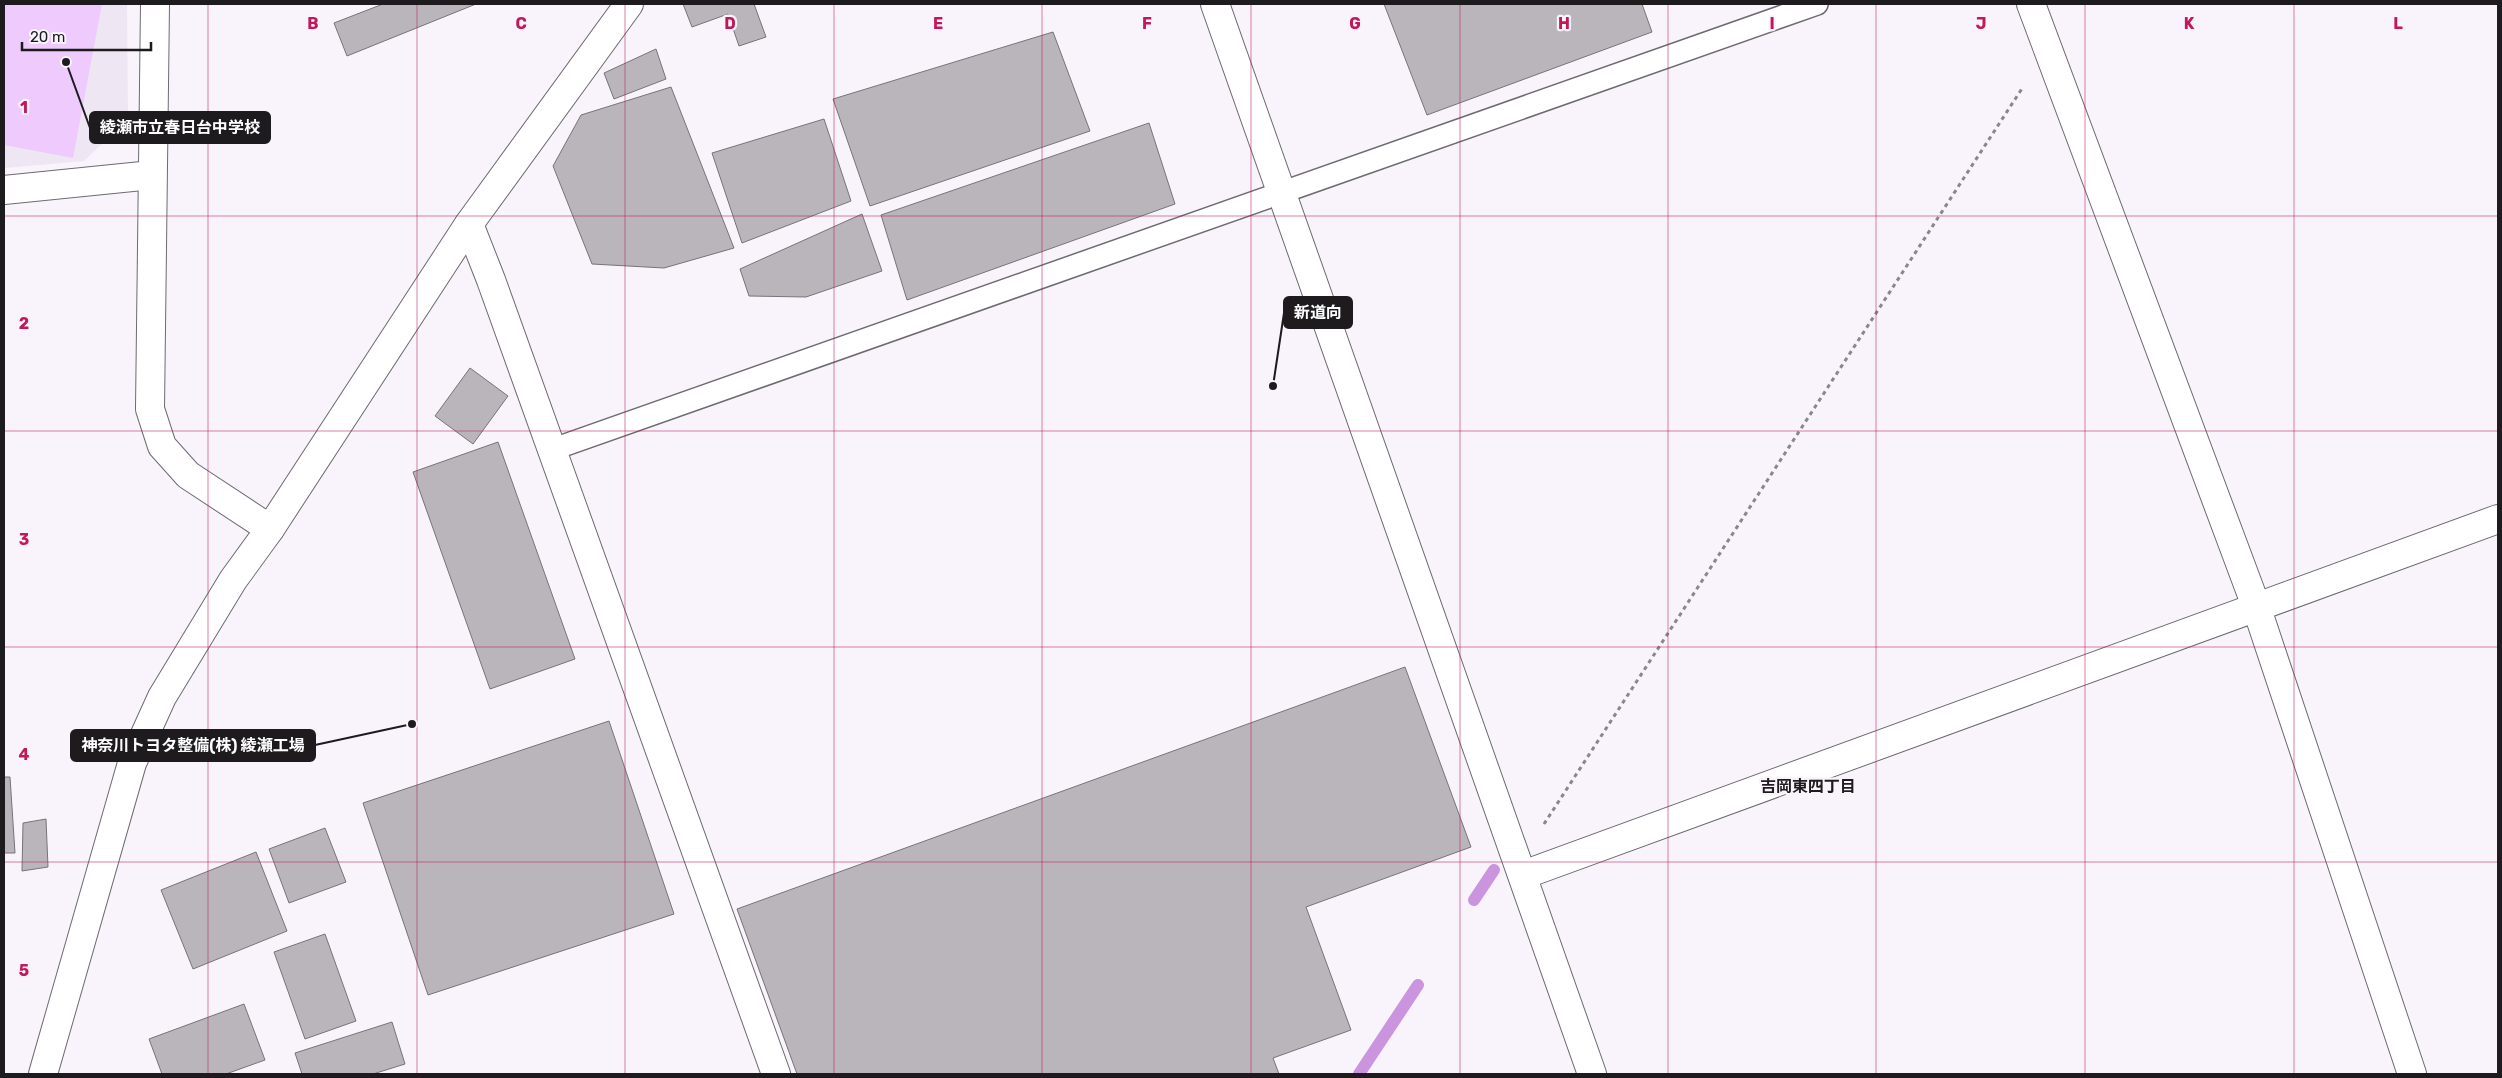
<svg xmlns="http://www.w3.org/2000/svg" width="2502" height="1078" viewBox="0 0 2502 1078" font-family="Rubik,'Noto Sans JP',sans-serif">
  <rect width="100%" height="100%" fill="#f9f4fb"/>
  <path fill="#efe6f3" d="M4,4h123l1,115 -44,42 -80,7z"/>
  <path fill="#eecbfc" d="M4,4h98l-29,154 -69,-13z"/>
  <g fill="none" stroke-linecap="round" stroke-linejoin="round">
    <g stroke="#ca95de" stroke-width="12">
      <path d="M1474,900l20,-30"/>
      <path d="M1359,1074l59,-89"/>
    </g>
  </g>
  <g fill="#b9b5bb" stroke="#777379">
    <path d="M383,4h93l-129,52 -13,-33z"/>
    <path d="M683,4h71l12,33 -27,9 -11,-32 -36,13z"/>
    <path d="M1384,4h258l10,28 -225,83z"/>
    <path d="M1053,32l37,99 -220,75 -37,-107z"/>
    <path d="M656,49l10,30 -52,20 -10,-26z"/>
    <path d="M671,87l63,161 -70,20 -72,-4 -39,-98 28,-51z"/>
    <path d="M824,119l27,82 -109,42 -30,-90z"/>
    <path d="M1149,123l26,81 -268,96 -26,-85z"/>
    <path d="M862,214l20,57 -76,26 -57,-1 -9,-27z"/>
    <path d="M470,368l38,28 -35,48 -38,-28z"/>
    <path d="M498,442l77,217 -85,30 -77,-217z"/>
    <path d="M1405,667l66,180 -165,60 45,123 -78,28 6,16h-482l-60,-165z"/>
    <path d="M609,721l65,193 -246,81 -65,-192z"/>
    <path d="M4,777h6l5,76h-11z"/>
    <path d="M46,819l2,48 -26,4 1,-48z"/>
    <path d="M325,828l21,54 -57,21 -20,-54z"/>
    <path d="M256,852l31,79 -94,38 -32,-79z"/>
    <path d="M325,934l31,87 -51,18 -31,-87z"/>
    <path d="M244,1004l21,56 -39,14h-64l-13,-35z"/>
    <path d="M392,1022l13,42 -32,10h-71l-7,-21z"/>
  </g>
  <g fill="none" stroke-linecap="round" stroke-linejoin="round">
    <g stroke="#6e6a70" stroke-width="24">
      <path id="lane" d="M551,450l1266,-446"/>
    </g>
    <g stroke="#6e6a70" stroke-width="30">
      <g id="street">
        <path d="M155,4l-5,405 12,37 26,29 82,54"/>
        <path d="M2031,4l225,602 156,468"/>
        <path d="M4,190l148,-15"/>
        <path d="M469,224l22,56 285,794"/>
        <path d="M1523,875l975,-356"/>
      </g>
    </g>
    <g stroke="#6e6a70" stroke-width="30">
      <g id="secondary">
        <path d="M1215,4l377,1070"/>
        <path d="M43,1074l89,-311 30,-66 71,-117 37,-51 199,-305 160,-220"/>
      </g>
    </g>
    <path stroke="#8a878c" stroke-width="3" stroke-dasharray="4 4" stroke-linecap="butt" d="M1544,824l479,-737"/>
    <use href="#lane" stroke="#fff" stroke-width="21"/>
    <use href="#street" stroke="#fff" stroke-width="28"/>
    <use href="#secondary" stroke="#fff" stroke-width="28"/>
  </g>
  <path fill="none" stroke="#c2185b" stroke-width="1" stroke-opacity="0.55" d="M208,4v1070M417,4v1070M625,4v1070M834,4v1070M1042,4v1070M1251,4v1070M1460,4v1070M1668,4v1070M1876,4v1070M2085,4v1070M2294,4v1070M4,216h2494M4,431h2494M4,647h2494M4,862h2494"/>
  <g text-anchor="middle" stroke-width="4.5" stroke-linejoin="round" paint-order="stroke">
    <g font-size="16" font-weight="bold" fill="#1d1b1e" stroke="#f9f4fb">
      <text x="1808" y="792">吉岡東四丁目</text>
    </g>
  </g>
  <g font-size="16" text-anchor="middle" font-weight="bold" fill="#c2185b" stroke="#f9f4fb" stroke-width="4.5" stroke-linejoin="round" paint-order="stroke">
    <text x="313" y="29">B</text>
    <text x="521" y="29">C</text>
    <text x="730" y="29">D</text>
    <text x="938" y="29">E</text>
    <text x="1147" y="29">F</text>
    <text x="1355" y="29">G</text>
    <text x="1564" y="29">H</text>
    <text x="1772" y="29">I</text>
    <text x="1981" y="29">J</text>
    <text x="2189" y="29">K</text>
    <text x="2398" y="29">L</text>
    <text x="24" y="113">1</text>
    <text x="24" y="329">2</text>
    <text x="24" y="545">3</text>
    <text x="24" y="760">4</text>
    <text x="24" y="976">5</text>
  </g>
  <path fill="none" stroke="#1d1b1e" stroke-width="2" d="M66 62L90 128M1273 386L1284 313M412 724L315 745"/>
  <g fill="#1d1b1e" stroke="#f9f4fb" stroke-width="2">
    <circle cx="66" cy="62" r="5"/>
    <circle cx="1273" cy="386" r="5"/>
    <circle cx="412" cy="724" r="5"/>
  </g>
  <g fill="#1d1b1e" stroke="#1d1b1e" stroke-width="2">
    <rect x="90" y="112" width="180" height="31" rx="5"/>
    <rect x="1284" y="297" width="68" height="31" rx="5"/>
    <rect x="71" y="730" width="244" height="31" rx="5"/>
  </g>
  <g font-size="16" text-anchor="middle" font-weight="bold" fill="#fff">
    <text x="180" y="133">綾瀬市立春日台中学校</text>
    <text x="1318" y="318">新道向</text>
    <text x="193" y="751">神奈川トヨタ整備(株) 綾瀬工場</text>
  </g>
  <rect width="2502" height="1078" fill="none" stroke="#1d1b1e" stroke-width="10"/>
  <path d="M22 42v8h129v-8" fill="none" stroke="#1d1b1e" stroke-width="2.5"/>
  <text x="30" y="42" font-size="15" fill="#1d1b1e" stroke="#f9f4fb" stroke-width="4" paint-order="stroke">20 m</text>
</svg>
